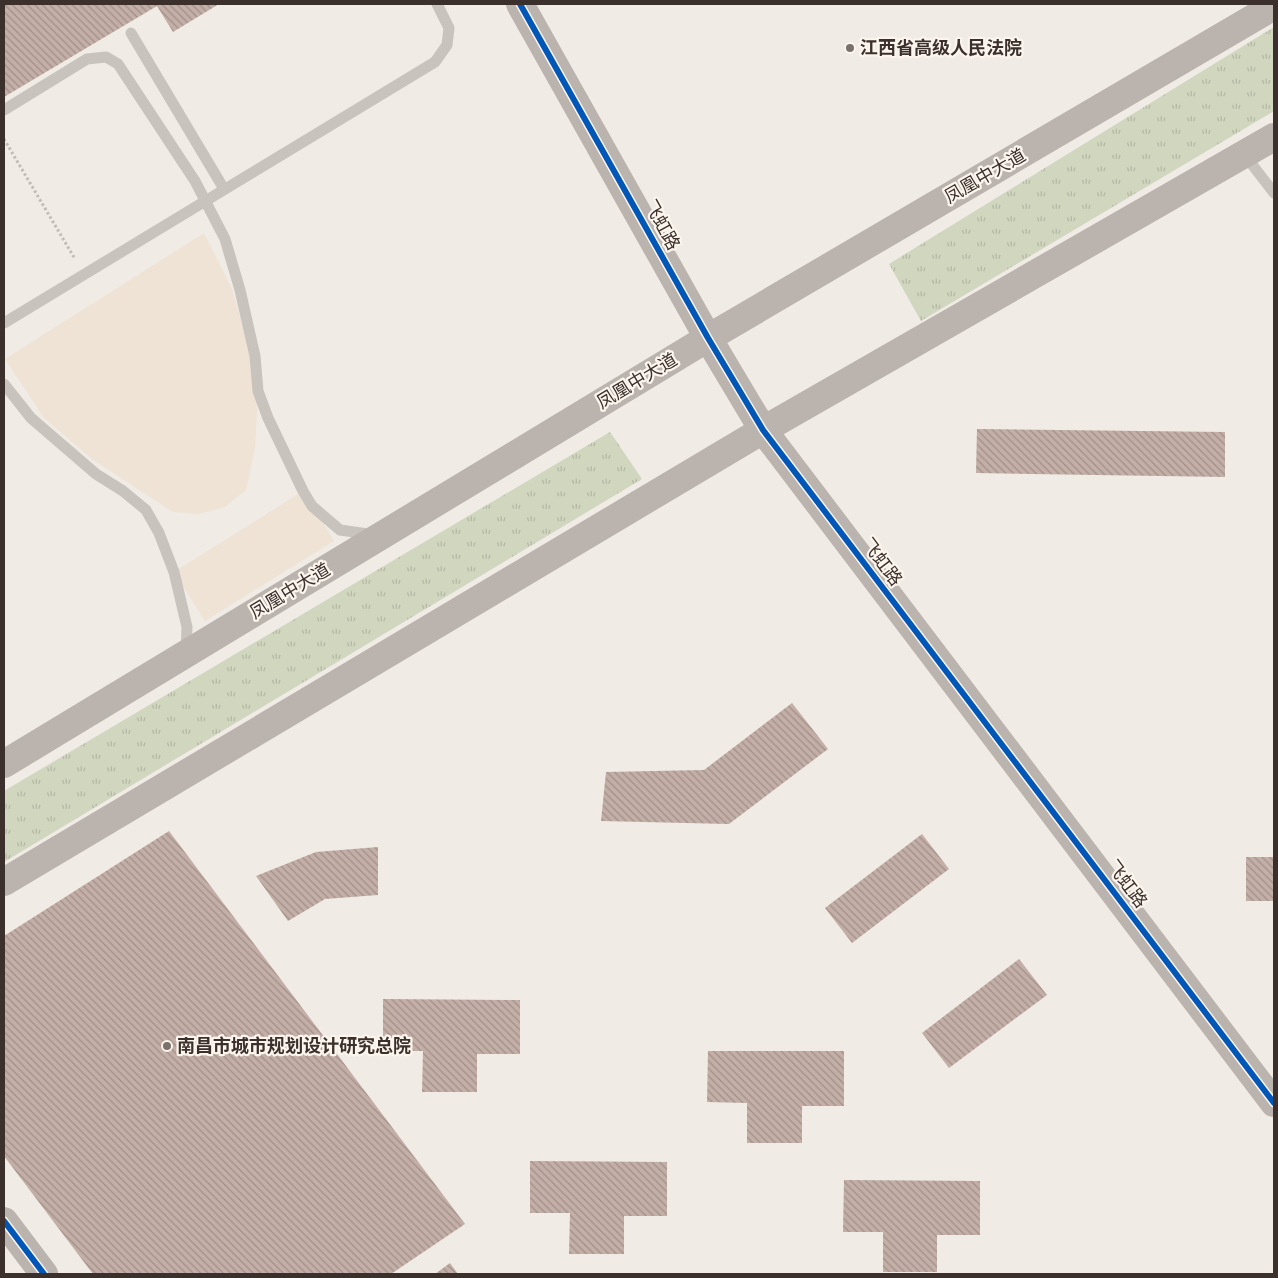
<svg xmlns="http://www.w3.org/2000/svg" width="1278" height="1278" viewBox="0 0 1278 1278" font-family="'Roboto Condensed','Noto Sans SC',sans-serif">
  <defs>
    <pattern id="grass-tufts" width="24" height="20" patternUnits="userSpaceOnUse" patternTransform="scale(1.25)"><rect width="24" height="20" fill="#d1d6bf"/><path d="M3 7l-1-3M5 7V3M7 7l1-3M15 17l-1-3M17 17v-4M19 17l1-3" fill="none" stroke="#b4b8a4"/></pattern>
    <pattern id="building-back-hatch" width="6" height="6" patternUnits="userSpaceOnUse" patternTransform="scale(1.25)"><rect width="6" height="6" fill="#c3afa7"/><path d="M-1 5l2 2M0 0l6 6M5-1l2 2" fill="none" stroke="#a08f88"/></pattern>
  </defs>
  <rect width="100%" height="100%" fill="#f0ebe5"/>
  <g fill="url(#grass-tufts)">
    <path d="M1274,27v84l-353,210 -32,-57z"/>
    <path d="M610,432l32,47 -638,383v-71z"/>
  </g>
  <g fill="#eee3d5">
    <path d="M204,233l28,56 17,59 9,43 -3,57 -9,42 -21,17 -27,7 -25,-2 -81,-53 -48,-41 -39,-59z"/>
    <path d="M303,491l31,50 -129,80 -31,-49z"/>
  </g>
  <g fill="url(#building-back-hatch)">
    <path d="M4,4h215l-46,28 -16,-26 -153,91z"/>
    <path d="M977,429l248,3v45l-249,-4z"/>
    <path d="M792,703l36,46 -99,75 -128,-3 5,-49 98,-2z"/>
    <path d="M169,831l296,393 -74,50h-298l-89,-118v-220z"/>
    <path d="M922,834l27,35 -97,74 -27,-35z"/>
    <path d="M378,847v48l-53,4 -37,22 -32,-45 60,-24z"/>
    <rect x="1246" y="857" width="28" height="44"/>
    <path d="M1019,959l28,36 -98,73 -27,-35z"/>
    <path d="M383,999l137,1v54h-43v38h-55l1,-41h-40z"/>
    <path d="M708,1051h136v55h-42v37h-55v-40l-40,-1z"/>
    <path d="M530,1161l137,1v54h-43v38h-55l1,-41h-40z"/>
    <path d="M844,1180l136,1v54h-43v37h-54v-40h-40z"/>
    <path d="M450,1263l8,11h-23z"/>
  </g>
  <g fill="none" stroke-linecap="round" stroke-linejoin="round">
    <path stroke="#c2bbb6" stroke-width="3" stroke-dasharray="2.5 2.5" stroke-linecap="butt" d="M4,139l71,120"/>
    <g stroke="#c9c3be" stroke-width="11">
      <path d="M131,33l93,156"/>
      <path d="M4,110l83,-51 19,-2 12,7 77,117 30,58 15,51 15,66 3,35 10,27 35,73 9,15 28,24 35,5"/>
      <path d="M1244,154l30,39"/>
      <path d="M4,323l431,-261 12,-17 2,-17 -12,-24"/>
      <path d="M4,384l27,34 65,56 27,17 23,19 13,23 15,39 13,55 -1,25"/>
    </g>
    <g stroke="#bab3ae" stroke-width="28">
      <path d="M520,4l188,334 55,92 511,673"/>
      <path d="M4,764l704,-426 566,-332"/>
      <path d="M4,882l759,-452 511,-293"/>
      <path d="M4,1221l40,53"/>
    </g>
    <g stroke="#fbf5ee" stroke-width="9">
      <g id="cycleway">
        <path d="M520,4l188,334 55,92 511,673"/>
        <path d="M4,1221l40,53"/>
      </g>
    </g>
    <use href="#cycleway" stroke="#0057b8" stroke-width="6"/>
  </g>
  <g fill="#7a716c" stroke="#fbf5ee" stroke-width="2">
    <circle cx="850" cy="48" r="5"/>
    <circle cx="167" cy="1046" r="5"/>
  </g>
  <g text-anchor="middle" stroke-width="4.5" stroke-linejoin="round" paint-order="stroke">
    <g font-size="18" font-weight="bold" fill="#3b302b" stroke="#fbf5ee" text-anchor="start">
      <text x="860" y="54">江西省高级人民法院</text>
      <text x="177" y="1052">南昌市城市规划设计研究总院</text>
    </g>
    <g font-size="18" fill="#3b302b" stroke="#fbf5ee">
      <text transform="translate(985 176) rotate(-30)" y="6">凤凰中大道</text>
      <text transform="translate(662 225) rotate(61)" y="6">飞虹路</text>
      <text transform="translate(637 381) rotate(-31)" y="6">凤凰中大道</text>
      <text transform="translate(882 562) rotate(53)" y="6">飞虹路</text>
      <text transform="translate(290 591) rotate(-31)" y="6">凤凰中大道</text>
      <text transform="translate(1127 884) rotate(53)" y="6">飞虹路</text>
    </g>
  </g>
  <rect width="1278" height="1278" fill="none" stroke="#3b302b" stroke-width="10"/>
</svg>
